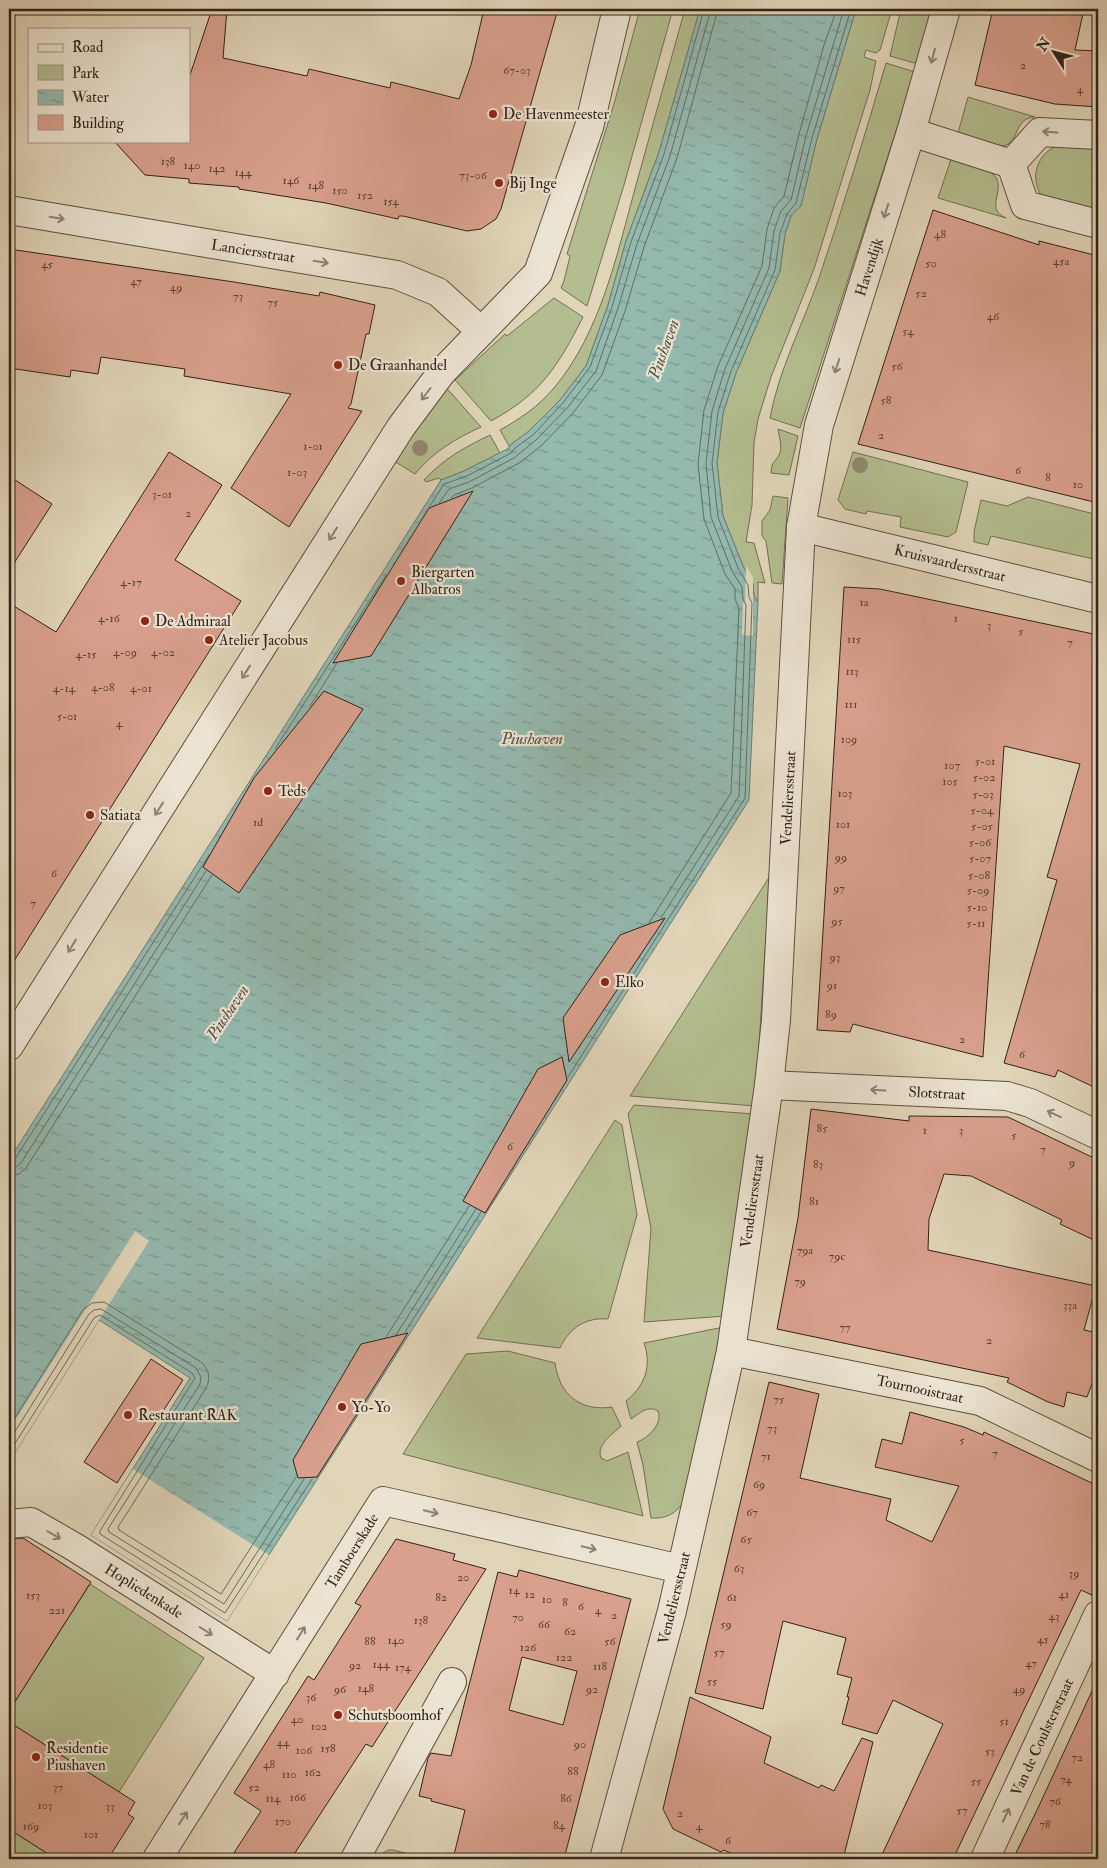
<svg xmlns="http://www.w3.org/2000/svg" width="1107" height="1868" viewBox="0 0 1107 1868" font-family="'IM FELL Double Pica',serif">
  <defs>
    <pattern id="water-ripples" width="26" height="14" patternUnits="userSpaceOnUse" patternTransform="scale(1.25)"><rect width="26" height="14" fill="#94b9af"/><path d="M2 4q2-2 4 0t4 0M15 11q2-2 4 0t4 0" fill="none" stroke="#79968e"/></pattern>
  </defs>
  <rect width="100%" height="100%" fill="#e1d5b9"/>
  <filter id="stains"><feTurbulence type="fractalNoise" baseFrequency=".004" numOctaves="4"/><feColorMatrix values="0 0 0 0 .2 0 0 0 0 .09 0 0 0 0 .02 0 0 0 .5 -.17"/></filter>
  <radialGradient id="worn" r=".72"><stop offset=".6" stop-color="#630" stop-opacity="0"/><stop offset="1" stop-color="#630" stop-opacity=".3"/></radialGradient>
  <g fill="#b3bd8f" stroke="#727054">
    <path d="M640,9h33l-49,176 -37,121 -26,-18 3,-7 6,-25 -3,-2 47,-150z"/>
    <path d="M685,9h15l-41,143 -33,89 -18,64 -22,61 -26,34 -31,31 -20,15 -9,-16c20,-11 39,-24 54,-42 47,-56 63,-134 82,-203 16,-59 33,-117 49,-176z"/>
    <path d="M856,9h36l-12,41 -4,3 -10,-3 -2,7 12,4 -6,29 -56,179 -43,108 -13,42 -4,24 -2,62 -6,37 8,1 11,40 -7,-1v19l-4,-5 -1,-12 -10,-18 -20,-50 -6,-53 6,-50 13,-40 44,-102 5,-37 6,-18 10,-11 16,-66z"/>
    <path d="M901,9h33l-16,55 -28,-8z"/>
    <path d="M886,63l29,9 -115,356 -30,-10c9,-49 33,-94 49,-140 24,-71 46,-143 67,-215z"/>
    <path d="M968,97l67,20c-23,1 -14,28 -34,29 -13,0 -30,-9 -43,-13z"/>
    <path d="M1056,146h42v71l-54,-18c-15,-18 -9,-43 12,-53z"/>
    <path d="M951,159c11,4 37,9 44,17 11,14 -11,33 11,42l-68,-20z"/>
    <path d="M554,298l29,19c-25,49 -42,77 -92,104l-36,-41 50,-46 2,2z"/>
    <path d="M444,385l37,42c-26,12 -48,25 -66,47l-21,-13z"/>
    <path d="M778,429l20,7 -9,39 -18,-2c1,-13 3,-9 8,-18 4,-7 0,-19 -1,-26z"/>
    <path d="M490,435l10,18 -36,18 -23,9 -2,-2 -13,4 -2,-2c19,-21 41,-33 66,-45z"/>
    <path d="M853,452l115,30 -12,50 -8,5 -48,-10 1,-10 -34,-6 -1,3 -21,-5 -7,-9z"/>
    <path d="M773,496l15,2 -6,86 -10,-1 -6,-42 -4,-5v-15l8,-11z"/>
    <path d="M1028,497l70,18v45l-107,-24 -3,9 -14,-3v-10l7,-32 26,6z"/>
    <path d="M770,876l-15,230 -125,-10z"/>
    <path d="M634,1105l120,9 -29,202 -81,6 7,-94 -23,-114z"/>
    <path d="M615,1120l7,5 15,90 -29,104c-22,-2 -39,9 -48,29l-83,-10z"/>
    <path d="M724,1327l-40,174c-8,13 -18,18 -33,17l-8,-53 -6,-23c11,-4 26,-18 21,-31 -10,-6 -18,2 -27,8l-5,-18c19,-15 26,-35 18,-58z"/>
    <path d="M508,1351l47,12c4,31 25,49 57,44l9,19c-9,9 -25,18 -20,32l6,3 21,-9 15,64 -240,-62 63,-100z"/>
    <path d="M90,1584l114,74 -85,134 -110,-70v-11z"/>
    <path d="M9,1829l47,30h-47z"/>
    <path d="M388,1850h5l36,9h-51l2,-4z"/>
  </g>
  <path fill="url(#water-ripples)" stroke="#6d7d73" d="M700,9h156l-39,130 -16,67 -10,10 -6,18 -5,37 -44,102 -13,40 -6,50 6,53 20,50 10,18 1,12 4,5 -9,199 -522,821 -136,-86 99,-157 -91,-58 -90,142v-302l432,-680 23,-9 45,-23v-2l20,-15 31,-31 26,-34 22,-61 18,-64 33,-89z"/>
  <g fill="#e1d5b9">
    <path d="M746,566l7,11v59l-11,-1 1,-32h2z"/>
    <path d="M135,1231l14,10 -140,221v-32z"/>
    <path d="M133,1469l136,86 -42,66 -136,-86z"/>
  </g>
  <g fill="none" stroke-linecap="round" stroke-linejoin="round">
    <g stroke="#636e64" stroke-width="1">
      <path d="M451,498l3,-3 18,-7 49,-26 21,-17 31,-32 29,-38 23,-64 19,-64 33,-89 41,-149"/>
      <path d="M439,503l10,-14 20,-7 45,-24 22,-18 32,-33 28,-36 22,-63 19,-64 33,-88 41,-147"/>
      <path d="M430,506l14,-22 23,-8 44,-23 4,-5 18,-13 30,-32 27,-36 22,-60 19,-65 33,-88 40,-145"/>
      <path d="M310,706l27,-43"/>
      <path d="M275,749l111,-174"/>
      <path d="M661,918l78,-122 7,-191 -3,-6 -1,-12 -10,-16 -21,-54 -5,-54 6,-52 13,-42 44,-101 5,-37 7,-20 10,-11 15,-64 38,-127"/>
      <path d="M649,923l82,-130 8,-185 -4,-9v-10l-10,-15 -21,-55 -6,-55 6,-54 14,-44 44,-100 5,-37 7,-21 10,-12 15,-62 25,-89 13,-36"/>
      <path d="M568,1077l177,-279 7,-195 -3,-6 -1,-12 -10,-17 -20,-51 -6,-54 6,-51 13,-41 44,-101 5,-37 7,-19 9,-11 16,-65 39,-129"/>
      <path d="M9,1162l6,-3 194,-304"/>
      <path d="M9,1169l7,-2 5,-4 185,-292"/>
      <path d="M9,1176l10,-2 7,-6 186,-293"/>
      <path d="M405,1332l76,-120"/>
      <path d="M396,1335l80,-126"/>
      <path d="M386,1337l83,-131"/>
      <path d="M9,1427l74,-117 9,-7 12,-1 97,60c8,7 10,16 5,26l-77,122 -11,17 1,3 102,64 75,-117"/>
      <path d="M9,1441l80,-127 5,-4 7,-1 95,59 5,9 -1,7 -92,145 1,3 115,72 80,-125"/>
      <path d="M9,1453l85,-135 6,-3 92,58 3,5 -95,153v3l125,79 87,-134"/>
    </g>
  </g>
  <g fill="#d9a08d" stroke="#322219" fill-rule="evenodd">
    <path d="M212,9h15l-4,49 84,18 2,-7 81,19 1,-6 68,17 12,-34 13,-56h74l-57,200 -5,10 -15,10 -14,2 -64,-15h-4l-1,3 -72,-16 -87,-14v-2l-50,-4v-4l-44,-4 -31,-34h75v-63z"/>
    <path d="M993,9h91l-9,41 23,1v56l-43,-3 -80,-19z"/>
    <path d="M933,210l106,35v-4l59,15v247l-240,-59z"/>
    <path d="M9,249l225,33 85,14 1,-4 55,13 -6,29h-3l-15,70 -3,4 14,3 -73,116 -58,-39 60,-94 -107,-18 1,-7 -84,-12 -3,17 -27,-4 -1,7 -61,-9z"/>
    <path d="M169,452l53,33 -47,75 66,41 -232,368v-366l47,29z"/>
    <path d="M9,476l43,28 -43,67z"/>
    <path d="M473,491l-102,165 -38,7 96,-155z"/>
    <path d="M844,587l36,2 218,46v454l-40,-19 -3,7 -51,-14 53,-183 -10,-3 33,-113 -76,-18 -21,311 -130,-33 -3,8 -33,-2z"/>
    <path d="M324,691l39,18 -124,184 -36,-26 51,-89z"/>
    <path d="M665,918l-96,144 -6,-44 57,-83z"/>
    <path d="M562,1057l5,23 -82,133 -22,-12 75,-132z"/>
    <path d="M811,1109l98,12v-5l99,1 90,43v82l-38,-18 2,-4 -91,-44 -27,-2 -15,45 -1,31 168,36 -12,44 14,3v34l-11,30 -20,-5 -3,15 -16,-5 -41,-20 2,-4 -232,-49 21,-111z"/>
    <path d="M408,1333l-91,144 -19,1 -5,-18 68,-116z"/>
    <path d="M151,1359l32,21 -66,103 -33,-21z"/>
    <path d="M769,1382l50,12 -19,84 91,21 -5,21 46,22 27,-56 -84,-19 7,-28 20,5 8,-32 54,15 19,8 1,-3 114,54v112l-17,-8 -128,269h-73l63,-135 -50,-24 -16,34 -35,-10 7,-27h-2l5,-19 -15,-4 9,-36 -63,-17 -20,88 -68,-16z"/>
    <path d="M23,1538l68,44 -82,129v-172z"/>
    <path d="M396,1539l59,15 -2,6 33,9 -114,178 -6,-3 -75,115h-61l31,-48 -27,-18 74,-117 6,4 47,-74 -6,-3z"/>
    <path d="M519,1570l112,29 -67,260h-111l12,-49 -34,-9 1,-2 -13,-3 9,-38 3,-5 20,3 47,-184 19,5zM522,1657l55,14 -14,54 -54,-15z"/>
    <path d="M1098,1678v181h-85l25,-51z"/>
    <path d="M690,1697l81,40 -7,26 55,25 2,-3 13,6 28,-53 11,4 -30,117h-100l-19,-9 -3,2 -48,-23 -10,-20z"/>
    <path d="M9,1722l126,80 -7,12 6,4 -26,41h-52l-47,-30z"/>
  </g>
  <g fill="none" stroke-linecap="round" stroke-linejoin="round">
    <g stroke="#5e4f41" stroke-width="30">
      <g id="minor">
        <path d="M911,132l100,32"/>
        <path d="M1098,135l-58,-3 -29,32 14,41 73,19"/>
        <path d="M9,210l388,65 41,17 43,39"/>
        <path d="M801,527l297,72"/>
        <path d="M9,1046l392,-619 41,-55 96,-99 51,-146 28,-118"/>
        <path d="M769,1085l238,11 23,7 68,32"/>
        <path d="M731,1351l249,50 118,57"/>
        <path d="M9,1524l22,-2 45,26 199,126"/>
        <path d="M157,1859l226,-358 298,68"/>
        <path d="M355,1859l97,-177"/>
        <path d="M604,1859l68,-248 59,-260 38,-266 7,-65 25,-493 18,-102 92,-293 35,-123"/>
        <path d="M985,1859l113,-244"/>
      </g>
    </g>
    <use href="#minor" stroke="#ece4d2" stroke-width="28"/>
  </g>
  <g fill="#928871">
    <circle cx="420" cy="448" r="8"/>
    <circle cx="860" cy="465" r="8"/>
  </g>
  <defs><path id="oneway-shaft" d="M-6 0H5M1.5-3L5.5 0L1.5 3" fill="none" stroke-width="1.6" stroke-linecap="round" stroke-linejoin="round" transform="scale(1.25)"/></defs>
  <g stroke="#8f8376">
    <use href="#oneway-shaft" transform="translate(933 56) rotate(105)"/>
    <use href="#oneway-shaft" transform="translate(1050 132) rotate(-176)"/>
    <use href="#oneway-shaft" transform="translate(886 211) rotate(108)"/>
    <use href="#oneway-shaft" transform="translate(57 218) rotate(9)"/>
    <use href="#oneway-shaft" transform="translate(321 262) rotate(9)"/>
    <use href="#oneway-shaft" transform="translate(837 366) rotate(108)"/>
    <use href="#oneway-shaft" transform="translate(426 394) rotate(127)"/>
    <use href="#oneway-shaft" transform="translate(333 534) rotate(122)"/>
    <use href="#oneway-shaft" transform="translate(246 672) rotate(122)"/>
    <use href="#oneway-shaft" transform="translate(159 809) rotate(122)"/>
    <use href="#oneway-shaft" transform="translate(72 946) rotate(122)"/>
    <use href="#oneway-shaft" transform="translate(878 1090) rotate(-177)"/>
    <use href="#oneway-shaft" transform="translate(1054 1114) rotate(-155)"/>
    <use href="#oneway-shaft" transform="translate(431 1512) rotate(13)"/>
    <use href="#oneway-shaft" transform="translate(54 1535) rotate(30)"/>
    <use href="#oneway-shaft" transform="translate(589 1548) rotate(13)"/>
    <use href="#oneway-shaft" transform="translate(206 1631) rotate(32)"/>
    <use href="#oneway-shaft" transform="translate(301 1633) rotate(-58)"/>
    <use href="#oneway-shaft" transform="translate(1006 1815) rotate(-65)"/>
    <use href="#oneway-shaft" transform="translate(183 1818) rotate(-57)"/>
  </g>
  <g fill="#8f2418" stroke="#ece4d2" stroke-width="2">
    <circle cx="493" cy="114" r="5"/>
    <circle cx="499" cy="183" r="5"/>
    <circle cx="338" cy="365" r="5"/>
    <circle cx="401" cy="581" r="5"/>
    <circle cx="145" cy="621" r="5"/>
    <circle cx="209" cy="640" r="5"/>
    <circle cx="268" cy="791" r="5"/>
    <circle cx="90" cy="815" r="5"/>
    <circle cx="605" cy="982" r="5"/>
    <circle cx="342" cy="1407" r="5"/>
    <circle cx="128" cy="1415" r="5"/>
    <circle cx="338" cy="1715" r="5"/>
    <circle cx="36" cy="1757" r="5"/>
  </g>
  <g text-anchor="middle" stroke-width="4.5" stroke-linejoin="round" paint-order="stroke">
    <g font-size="12" fill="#5c4236">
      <text x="1023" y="69">2</text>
      <text x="517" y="74">67-03</text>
      <text x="1080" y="93">4</text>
      <text x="168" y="165">138</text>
      <text x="192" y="169">140</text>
      <text x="217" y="172">142</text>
      <text x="243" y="176">144</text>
      <text x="473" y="179">73-06</text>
      <text x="291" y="184">146</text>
      <text x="316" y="189">148</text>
      <text x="340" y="194">150</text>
      <text x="365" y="199">152</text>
      <text x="391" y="205">154</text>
      <text x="940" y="238">48</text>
      <text x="1061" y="265">45a</text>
      <text x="931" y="267">50</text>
      <text x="47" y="268">45</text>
      <text x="136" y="285">47</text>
      <text x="176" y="291">49</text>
      <text x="921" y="297">52</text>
      <text x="238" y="300">73</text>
      <text x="273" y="306">75</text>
      <text x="993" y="320">46</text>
      <text x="908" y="335">54</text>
      <text x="897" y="370">56</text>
      <text x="886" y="404">58</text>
      <text x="881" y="439">2</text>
      <text x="313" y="450">1-01</text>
      <text x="1018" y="474">6</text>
      <text x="297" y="476">1-03</text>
      <text x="1048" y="481">8</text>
      <text x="1078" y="488">10</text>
      <text x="162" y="498">3-01</text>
      <text x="188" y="517">2</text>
      <text x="131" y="586">4-17</text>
      <text x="864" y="606">1a</text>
      <text x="109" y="622">4-16</text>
      <text x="956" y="622">1</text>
      <text x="989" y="629">3</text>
      <text x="1021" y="635">5</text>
      <text x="854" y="643">115</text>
      <text x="1070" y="646">7</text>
      <text x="125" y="656">4-09</text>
      <text x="163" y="656">4-02</text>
      <text x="86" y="658">4-15</text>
      <text x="852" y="675">113</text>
      <text x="103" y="691">4-08</text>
      <text x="64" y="692">4-14</text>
      <text x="141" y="692">4-01</text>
      <text x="851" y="708">111</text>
      <text x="67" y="720">5-01</text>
      <text x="119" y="727">4</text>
      <text x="849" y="743">109</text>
      <text x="985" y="765">5-01</text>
      <text x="952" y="769">107</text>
      <text x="984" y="781">5-02</text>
      <text x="950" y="785">105</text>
      <text x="845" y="797">103</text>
      <text x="983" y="798">5-03</text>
      <text x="982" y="814">5-04</text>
      <text x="258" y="826">1d</text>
      <text x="843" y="828">101</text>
      <text x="982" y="830">5-05</text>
      <text x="980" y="846">5-06</text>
      <text x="841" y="861">99</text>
      <text x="980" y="862">5-07</text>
      <text x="54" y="877">6</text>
      <text x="979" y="879">5-08</text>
      <text x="839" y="892">97</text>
      <text x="978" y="894">5-09</text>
      <text x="33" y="907">7</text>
      <text x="977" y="911">5-10</text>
      <text x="837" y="925">95</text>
      <text x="976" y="927">5-11</text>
      <text x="835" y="961">93</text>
      <text x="832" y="989">91</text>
      <text x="831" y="1018">89</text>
      <text x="962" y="1043">2</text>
      <text x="1022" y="1058">6</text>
      <text x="822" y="1132">85</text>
      <text x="925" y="1134">1</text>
      <text x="961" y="1134">3</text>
      <text x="1014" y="1139">5</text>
      <text x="510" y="1150">6</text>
      <text x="1043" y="1153">7</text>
      <text x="1072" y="1166">9</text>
      <text x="818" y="1168">83</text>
      <text x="814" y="1205">81</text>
      <text x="805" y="1254">79a</text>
      <text x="837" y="1260">79c</text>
      <text x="800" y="1285">79</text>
      <text x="1070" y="1309">33a</text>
      <text x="845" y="1331">77</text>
      <text x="989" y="1344">2</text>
      <text x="779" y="1403">75</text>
      <text x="772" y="1432">73</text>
      <text x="962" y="1444">5</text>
      <text x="995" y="1457">7</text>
      <text x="766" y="1460">71</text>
      <text x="759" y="1488">69</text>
      <text x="752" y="1516">67</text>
      <text x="746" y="1543">65</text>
      <text x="739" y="1572">63</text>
      <text x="1074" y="1577">39</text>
      <text x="463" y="1581">20</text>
      <text x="514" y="1594">14</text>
      <text x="530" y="1598">12</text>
      <text x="1064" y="1598">41</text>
      <text x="33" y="1599">153</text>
      <text x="441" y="1601">82</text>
      <text x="732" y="1601">61</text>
      <text x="547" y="1603">10</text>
      <text x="565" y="1606">8</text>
      <text x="581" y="1610">6</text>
      <text x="57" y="1614">221</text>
      <text x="598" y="1614">4</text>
      <text x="614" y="1619">2</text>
      <text x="1054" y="1620">43</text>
      <text x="518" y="1621">70</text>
      <text x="421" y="1624">138</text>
      <text x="544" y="1628">66</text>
      <text x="726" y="1628">59</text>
      <text x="570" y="1635">62</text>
      <text x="1043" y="1643">45</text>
      <text x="396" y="1644">140</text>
      <text x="370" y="1645">88</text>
      <text x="610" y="1645">56</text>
      <text x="528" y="1651">126</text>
      <text x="719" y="1656">57</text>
      <text x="564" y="1661">122</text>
      <text x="1031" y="1667">47</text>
      <text x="381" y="1668">144</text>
      <text x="355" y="1669">92</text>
      <text x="600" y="1670">118</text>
      <text x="403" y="1671">174</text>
      <text x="712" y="1685">55</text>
      <text x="366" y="1692">148</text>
      <text x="340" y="1693">96</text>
      <text x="592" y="1693">92</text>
      <text x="1019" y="1693">49</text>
      <text x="311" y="1701">36</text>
      <text x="297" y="1723">40</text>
      <text x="1004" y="1725">51</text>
      <text x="319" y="1730">102</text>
      <text x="283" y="1746">44</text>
      <text x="580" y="1748">90</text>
      <text x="328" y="1752">158</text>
      <text x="304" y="1754">106</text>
      <text x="990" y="1755">53</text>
      <text x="1077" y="1761">72</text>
      <text x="269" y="1768">48</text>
      <text x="573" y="1775">88</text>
      <text x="313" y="1776">162</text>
      <text x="289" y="1778">110</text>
      <text x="1066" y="1783">74</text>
      <text x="976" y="1785">55</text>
      <text x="58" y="1791">37</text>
      <text x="254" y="1791">52</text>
      <text x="298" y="1801">166</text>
      <text x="273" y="1802">114</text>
      <text x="566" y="1802">86</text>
      <text x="1055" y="1805">76</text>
      <text x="45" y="1809">103</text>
      <text x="110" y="1810">33</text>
      <text x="962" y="1814">57</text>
      <text x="680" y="1817">2</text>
      <text x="283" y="1825">170</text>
      <text x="1045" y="1828">78</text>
      <text x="559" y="1829">84</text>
      <text x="31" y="1830">169</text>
      <text x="699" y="1830">4</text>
      <text x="91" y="1838">101</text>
      <text x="728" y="1844">6</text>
    </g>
    <g font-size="15" fill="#322219" stroke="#ece4d2" text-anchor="start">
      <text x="503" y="119">De Havenmeester</text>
      <text x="509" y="188">Bij Inge</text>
      <text x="348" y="370">De Graanhandel</text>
      <text x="411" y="577">Biergarten<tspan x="411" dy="17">Albatros</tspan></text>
      <text x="155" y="626">De Admiraal</text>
      <text x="219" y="645">Atelier Jacobus</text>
      <text x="278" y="796">Teds</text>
      <text x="100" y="820">Satiata</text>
      <text x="615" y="987">Elko</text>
      <text x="352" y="1412">Yo-Yo</text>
      <text x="138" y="1420">Restaurant RAK</text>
      <text x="348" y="1720">Schutsboomhof</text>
      <text x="46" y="1753">Residentie<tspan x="46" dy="17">Piushaven</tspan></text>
    </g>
    <g font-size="15" fill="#322219" stroke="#ece4d2">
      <text transform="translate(253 251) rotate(9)" y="5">Lanciersstraat</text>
      <text transform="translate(869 267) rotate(-72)" y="5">Havendijk</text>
      <text transform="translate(950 563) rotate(14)" y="5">Kruisvaardersstraat</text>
      <text transform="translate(788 798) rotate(-87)" y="5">Vendeliersstraat</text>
      <text transform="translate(937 1093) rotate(3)" y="5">Slotstraat</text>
      <text transform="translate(752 1201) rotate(-82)" y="5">Vendeliersstraat</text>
      <text transform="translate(920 1389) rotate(12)" y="5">Tournooistraat</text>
      <text transform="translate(352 1551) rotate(-58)" y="5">Tamboerskade</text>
      <text transform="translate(144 1591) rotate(32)" y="5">Hopliedenkade</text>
      <text transform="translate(674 1598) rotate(-76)" y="5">Vendeliersstraat</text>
      <text transform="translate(1042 1737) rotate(-65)" y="5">Van de Coulsterstraat</text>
    </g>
    <g font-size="16" font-style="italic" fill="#4f4f46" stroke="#ece4d2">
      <text transform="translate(663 349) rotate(-70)" y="6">Piushaven</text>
      <text x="532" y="744">Piushaven</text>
      <text transform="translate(227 1012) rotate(-56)" y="6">Piushaven</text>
    </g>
  </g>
  <rect width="1107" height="1868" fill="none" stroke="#e1d5b9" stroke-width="30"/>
  <rect x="10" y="10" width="1087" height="1848" fill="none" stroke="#322219" stroke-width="2.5"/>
  <rect x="15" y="15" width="1077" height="1838" fill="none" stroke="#322219"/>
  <rect x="28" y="28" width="162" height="115" fill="#ece4d2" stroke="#a29688"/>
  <rect x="38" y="44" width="25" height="8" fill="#ece4d2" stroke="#a29688"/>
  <text x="72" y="52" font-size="15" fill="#322219">Road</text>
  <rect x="38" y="65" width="25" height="15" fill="#b3bd8f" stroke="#a29688"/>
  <text x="72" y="78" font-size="15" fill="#322219">Park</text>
  <rect x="38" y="90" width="25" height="15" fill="url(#water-ripples)" stroke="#a29688"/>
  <text x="72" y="102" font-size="15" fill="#322219">Water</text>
  <rect x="38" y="115" width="25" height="15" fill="#d9a08d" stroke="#a29688"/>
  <text x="72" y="128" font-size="15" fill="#322219">Building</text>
  <g transform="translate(1054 52) rotate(306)" stroke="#ece4d2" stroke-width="4" paint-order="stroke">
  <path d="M0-4L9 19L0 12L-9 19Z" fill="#322219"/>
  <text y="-8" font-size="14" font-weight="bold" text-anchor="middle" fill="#322219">N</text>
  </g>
  <rect width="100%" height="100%" filter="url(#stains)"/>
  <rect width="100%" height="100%" fill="url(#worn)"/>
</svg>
